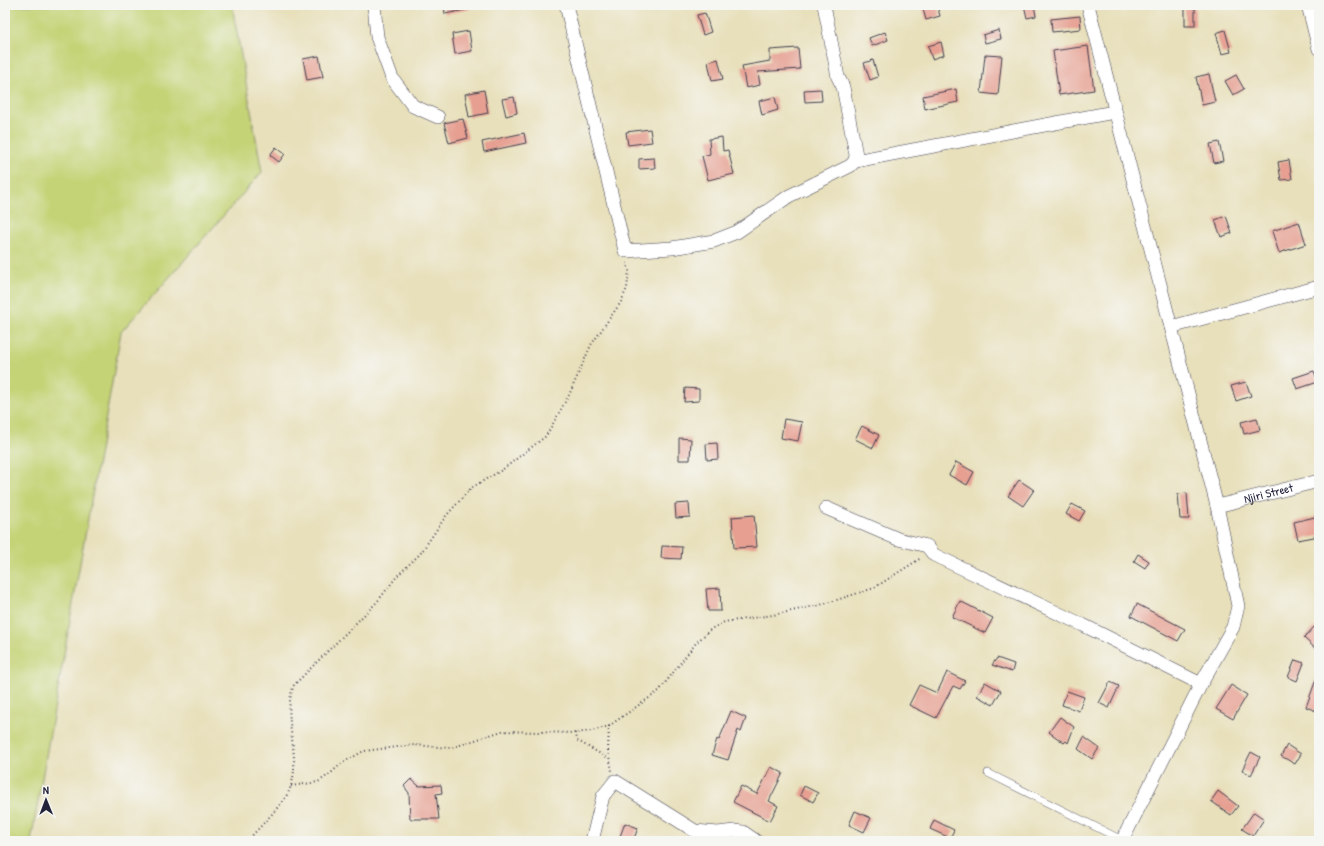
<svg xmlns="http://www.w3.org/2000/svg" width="1324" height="846" viewBox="0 0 1324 846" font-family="'Patrick Hand',sans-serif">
  <rect width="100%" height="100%" fill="#f6f6f2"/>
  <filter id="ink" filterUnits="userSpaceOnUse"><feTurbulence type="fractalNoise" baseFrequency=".025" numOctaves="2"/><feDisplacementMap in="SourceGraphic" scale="8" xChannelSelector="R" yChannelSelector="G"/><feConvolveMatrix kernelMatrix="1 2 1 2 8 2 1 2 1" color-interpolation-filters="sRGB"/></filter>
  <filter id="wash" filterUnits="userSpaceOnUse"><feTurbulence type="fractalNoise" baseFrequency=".012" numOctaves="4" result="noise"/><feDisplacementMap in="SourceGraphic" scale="16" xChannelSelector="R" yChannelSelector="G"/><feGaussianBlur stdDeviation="0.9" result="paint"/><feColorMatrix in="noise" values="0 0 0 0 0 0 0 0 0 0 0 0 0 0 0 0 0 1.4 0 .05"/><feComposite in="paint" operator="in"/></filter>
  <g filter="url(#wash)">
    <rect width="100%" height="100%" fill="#e8e0bb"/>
    <path fill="#c4d376" stroke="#737a58" d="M5,5h227l30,167 -141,160 -90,509h-26z"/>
    <g id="blocks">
      <g fill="#e69f91">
        <path d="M444,5h26v4l-25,5z"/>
        <path d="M937,5l3,11 -14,4 -3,-11z"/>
        <path d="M1024,5h10l2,11 -9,2z"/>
        <rect x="1185" y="8" width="10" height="18"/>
        <path d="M705,13l6,19 -8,3 -6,-20z"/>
        <path d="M1080,16l1,13 -29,3 -1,-13z"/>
        <path d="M999,30l2,9 -16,4 -2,-8z"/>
        <path d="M1225,30l6,22 -9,2 -6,-21z"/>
        <path d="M469,31l3,20 -17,3 -3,-20z"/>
        <path d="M885,32l3,8 -16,6 -3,-8z"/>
        <path d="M941,42l3,13 -12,4 -4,-13z"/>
        <path d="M1088,46l6,44 -35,5 -6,-44z"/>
        <path d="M798,48l2,21 -42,3 2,13 -14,3 -4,-22 28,-5v-11z"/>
        <path d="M985,55l17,1 -4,39 -17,-2z"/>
        <path d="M319,56l4,21 -16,3 -4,-21z"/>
        <path d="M718,59l5,20 -11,2 -4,-19z"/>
        <path d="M873,60l5,17 -8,3 -6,-17z"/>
        <path d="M1209,74l6,28 -13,3 -6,-28z"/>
        <path d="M1236,75l8,14 -11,6 -8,-14z"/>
        <path d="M821,89l1,12 -17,1 -1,-12z"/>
        <path d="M956,89l2,13 -33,7 -2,-13z"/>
        <path d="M484,90l4,23 -19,4 -4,-23z"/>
        <path d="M514,97l3,16 -11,3 -4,-17z"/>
        <path d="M775,97l3,13 -16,5 -3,-14z"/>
        <path d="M463,119l5,19 -19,5 -5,-20z"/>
        <path d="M650,129l2,13 -24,3 -2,-13z"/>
        <path d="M524,133l2,10 -42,9 -2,-10z"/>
        <path d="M722,137l1,14 5,-1 6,24 -26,6 -6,-24 8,-2 -1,-15z"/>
        <path d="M1219,142l4,19 -9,2 -4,-19z"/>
        <path d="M276,147l9,7 -6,8 -9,-7z"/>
        <path d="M654,158l1,10 -16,1v-10z"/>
        <path d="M1289,160l3,19 -11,1 -3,-18z"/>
        <path d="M1226,216l6,17 -11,4 -6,-17z"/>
        <path d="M1299,222l7,22 -27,9 -7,-22z"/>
        <path d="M1314,371l4,11 -21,7 -4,-11z"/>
        <path d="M1246,382l5,14 -15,5 -5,-15z"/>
        <path d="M685,388l14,1v12l-15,1z"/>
        <path d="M1257,418l3,12 -16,4 -3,-12z"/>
        <path d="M784,419l18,3 -4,19 -17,-3z"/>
        <path d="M862,426l17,9 -6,13 -18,-9z"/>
        <path d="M679,438l12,1 -1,21h-11z"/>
        <path d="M717,443l1,16 -11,1 -1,-16z"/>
        <path d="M956,462l18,10 -7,13 -18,-10z"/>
        <path d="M1019,480l15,10 -11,16 -15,-10z"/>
        <path d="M1187,493l2,26h-9l-2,-25z"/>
        <path d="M689,503l1,14 -14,1 -1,-14z"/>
        <path d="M1072,504l13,7 -6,10 -13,-7z"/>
        <path d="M754,515l3,32 -23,1 -2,-31z"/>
        <path d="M1319,516v20l-21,4 -4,-18z"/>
        <path d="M662,546l20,1 -1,12 -20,-1z"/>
        <path d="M1138,554l11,7 -4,7 -11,-7z"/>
        <path d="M720,588l1,23h-13l-2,-22z"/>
        <path d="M960,601l33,17 -8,15 -33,-16z"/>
        <path d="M1137,604l48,25 -7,12 -47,-25z"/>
        <path d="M1314,627l5,4v21l-15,-14z"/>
        <path d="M997,658l17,6 -2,8 -20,-7z"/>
        <path d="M1295,660l9,3 -7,18 -9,-4z"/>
        <path d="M947,672l18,9 -5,8 -7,-3 -17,32 -27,-13 10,-20 18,8z"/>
        <path d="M1318,674h1v38l-13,-5z"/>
        <path d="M985,682l16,9 -8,14 -16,-9z"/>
        <path d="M1110,682l9,4 -10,22 -10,-5z"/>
        <path d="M1231,685l16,10 -14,24 -17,-10z"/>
        <path d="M1067,691l17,6 -5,14 -17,-6z"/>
        <path d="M731,711l15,7 -5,14 -3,-2 -10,30 -16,-5 5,-16 2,1z"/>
        <path d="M1060,717l14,10 -6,16 -2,-2 -2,2 -15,-11z"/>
        <path d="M1084,737l15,11 -7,11 -14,-10z"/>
        <path d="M1287,745l14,9 -6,10 -14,-8z"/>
        <path d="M1251,752l9,5 -9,18 -9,-5z"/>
        <path d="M771,767l12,6 -14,28 9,5 -8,15 -37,-19 8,-16 16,8z"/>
        <path d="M411,779l8,7 22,-1 1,8 -6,1 3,25h-29l-1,-26 -5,-7z"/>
        <path d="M804,786l14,7 -5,9 -13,-7z"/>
        <path d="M1218,791l20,15 -7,9 -20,-14z"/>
        <path d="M855,811l16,7 -7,14 -15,-7z"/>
        <path d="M1254,812l10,7 -11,17 -11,-7z"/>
        <path d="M934,820l20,10 -4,8 -20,-9z"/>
        <path d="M625,823l13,5 -5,13 -14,-2z"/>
      </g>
    </g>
  </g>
  <g filter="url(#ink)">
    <use href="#blocks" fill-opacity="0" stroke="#403e4e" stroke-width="1"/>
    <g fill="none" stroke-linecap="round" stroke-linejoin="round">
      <g stroke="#403e4e" stroke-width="8">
        <path id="lane" d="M988,773l134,67"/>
      </g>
      <g stroke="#403e4e" stroke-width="14">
        <g id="street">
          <path d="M374,5l3,32 15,41 21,28 25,11"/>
          <path d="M566,5l59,246 47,-3 42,-7 23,-9 52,-36 61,-30 5,-5 1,-6 -13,-68 -5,-10 -14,-72"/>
          <path d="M1088,5l83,322"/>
          <path d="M1308,5l11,44"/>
          <path d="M855,161l259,-49"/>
          <path id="s1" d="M1217,506l102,-25"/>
          <path d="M826,508l72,31 29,7 7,9 149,70 118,59"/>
          <path d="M592,841l11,-45 12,-15 80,50 23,2 16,-2 9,1 13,9"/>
          <path d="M1122,841l79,-157 32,-57 5,-21 -21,-100 -46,-179 148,-40"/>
        </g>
      </g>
      <g stroke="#403e4e" stroke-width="2" stroke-dasharray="1 3" stroke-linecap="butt">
        <path d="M609,726l-1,25 4,20"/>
        <path d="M575,733l3,8 30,17"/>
        <path d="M291,786l27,-4 12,-8 12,-11 22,-12 50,-6 37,3 51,-17 73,2 17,-2 17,-5 50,-35 37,-48 15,-14 13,-7 49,-7 51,-11 50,-16 47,-30"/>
        <path d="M247,841c10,-11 37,-38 42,-50 15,-34 -9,-72 5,-106l83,-83 21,-27 22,-21 26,-38 25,-28 31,-18 44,-34 23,-41 22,-50 30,-43 6,-14 2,-17 -2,-8"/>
      </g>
      <use href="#lane" stroke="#fff" stroke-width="7"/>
      <use href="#street" stroke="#fff" stroke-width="13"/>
    </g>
  </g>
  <g text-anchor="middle" stroke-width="4" stroke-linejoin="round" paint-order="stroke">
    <g font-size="12" fill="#22223b" stroke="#f6f6f2">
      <text dy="4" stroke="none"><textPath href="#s1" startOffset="53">Njiri Street</textPath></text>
    </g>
  </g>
  <rect width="1324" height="846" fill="none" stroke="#f6f6f2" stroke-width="20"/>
  <g transform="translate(46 800) rotate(359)" stroke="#f6f6f2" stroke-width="3" paint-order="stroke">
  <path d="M0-3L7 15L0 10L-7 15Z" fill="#22223b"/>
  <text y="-6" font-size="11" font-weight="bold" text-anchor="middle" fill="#22223b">N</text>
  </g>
</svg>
